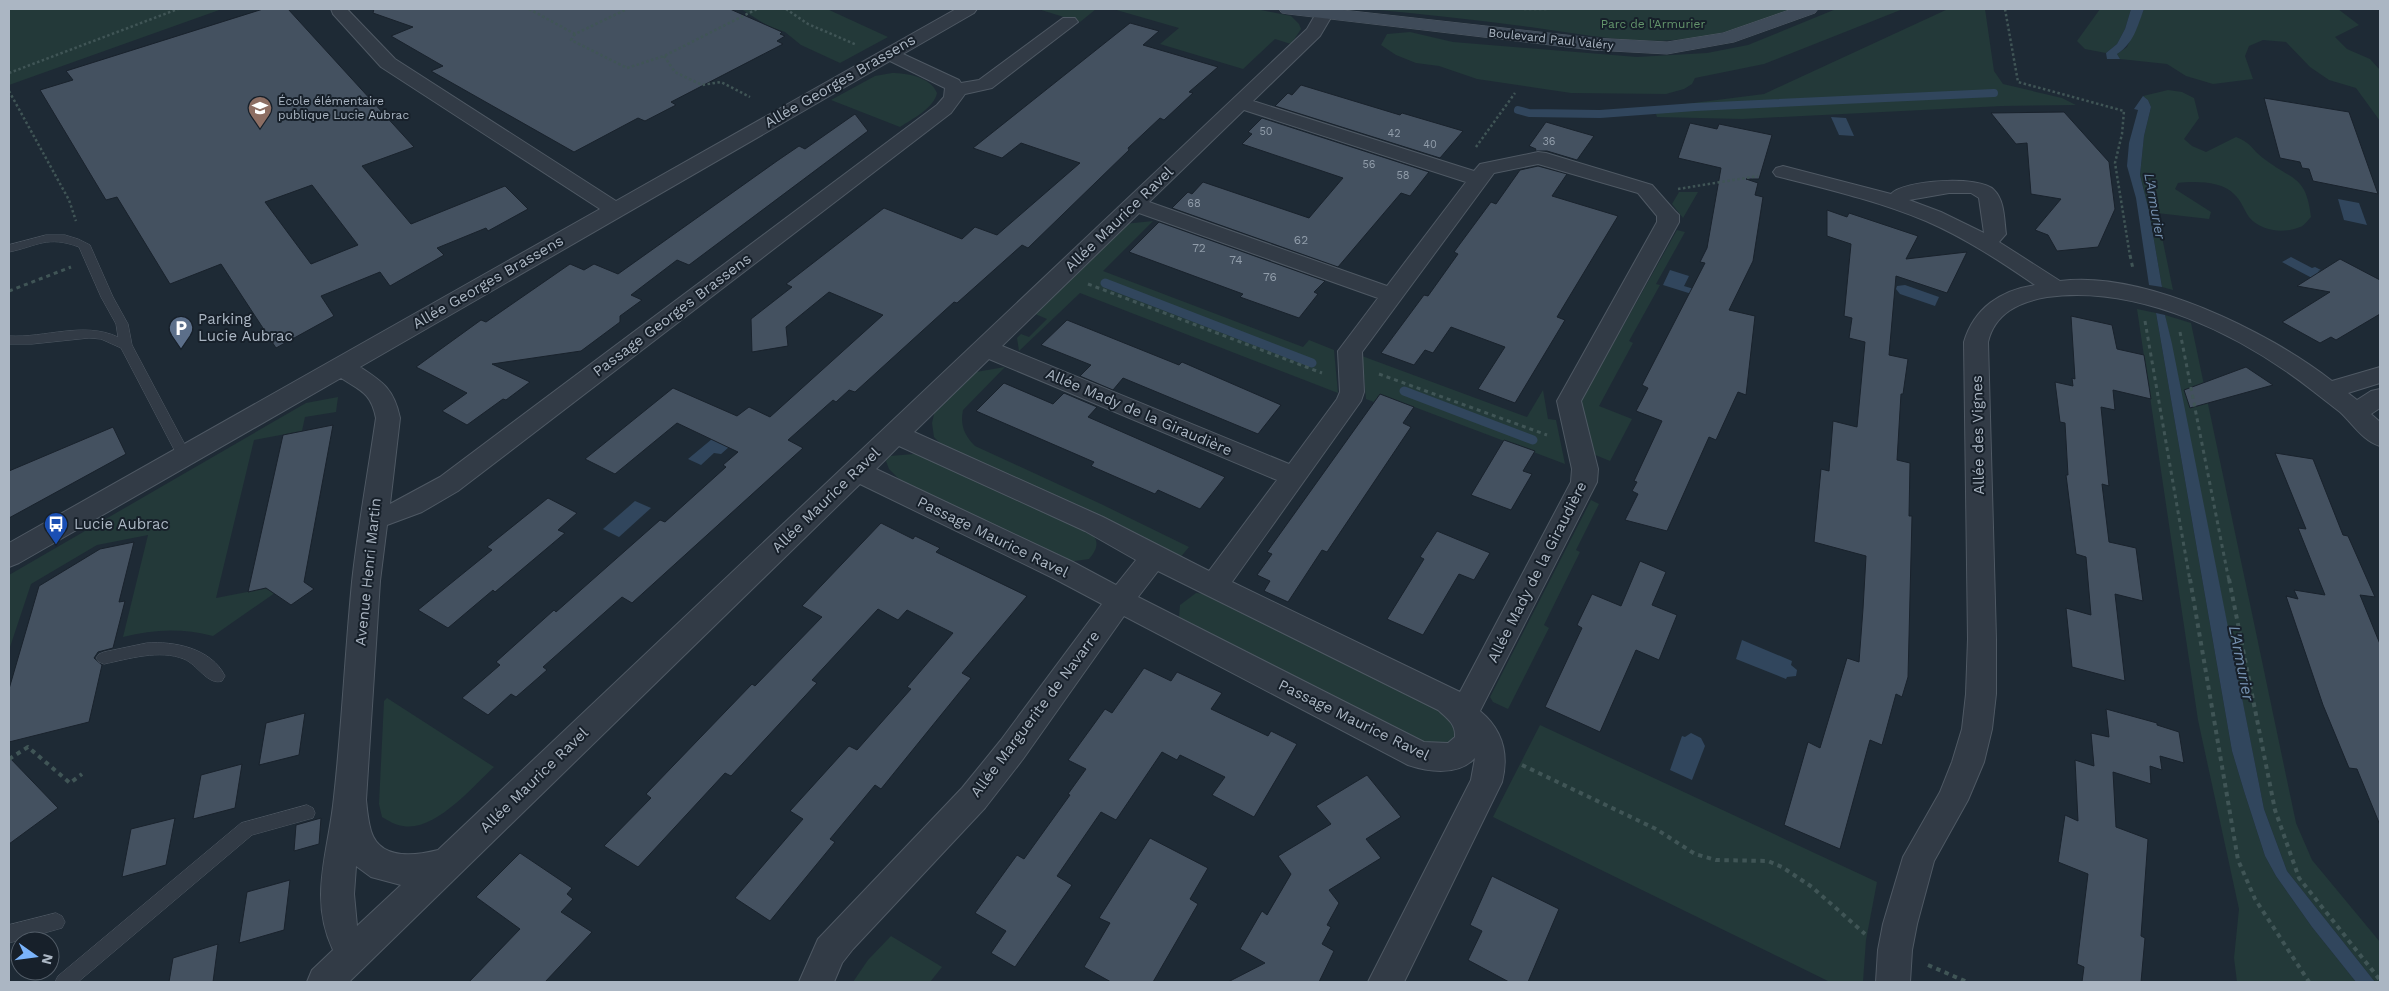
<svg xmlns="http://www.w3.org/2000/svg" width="2389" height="991" viewBox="0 0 2389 991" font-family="'Work Sans',sans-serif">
  <rect width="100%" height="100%" fill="#1e2a35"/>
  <g fill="#233939">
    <path d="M9,9h213l-213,76z"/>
    <path d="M741,9h86l61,28 -48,26 -39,-18 -16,-13 -17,-6z"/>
    <path d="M1038,9h58l-16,13z"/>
    <path d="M1113,9h143l35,7 8,8 2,5 -10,15 -16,-5 -32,30 -83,-25 19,-16z"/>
    <path d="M1368,9h427c-36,14 -71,26 -110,30 -51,6 -104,-5 -155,-12 -54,-7 -108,-13 -162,-18z"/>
    <path d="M1836,9h67l-139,55 -69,14 -3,6 -8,5 -18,5 -95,-1 -94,-14 -38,-13 -23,-3 -20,-8 -15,-10 6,-11 23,-2 43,10 184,15 70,-4 41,-8z"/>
    <path d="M1948,9h37l9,62 9,13 59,14 14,7 -74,1 -260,13 -85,-2 -3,-9 110,-14z"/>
    <path d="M2100,9h31l-6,20 -8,15 -11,9 -21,-4 -8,-8z"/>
    <path d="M2144,9h194l21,16 -24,12 12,12 23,10 10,11v51l-24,-33 -27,-8 -19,-13 -24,-25 -23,-2 -14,6 -4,10 8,23 -40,5 -27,-8 -19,-12 -47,-5 -3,-5 10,-7z"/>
    <path d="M892,73c15,0 39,4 45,20 -3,15 -25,26 -37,34l-69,-27 44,-24z"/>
    <path d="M2168,90l14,2 12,6 5,20 -15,21 8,7 14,6 30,-15c17,7 15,12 27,21 29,23 43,16 48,59 -3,3 -7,9 -11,10 -16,7 -40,4 -51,-10 -5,-7 -8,-17 -15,-23 -12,-13 -40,-13 -56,-11l-3,6 36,23 -2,7 -52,-6 16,77 -11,-3 -13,-76 -9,-36 4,-39 7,-29 -3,-7 -5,-4z"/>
    <path d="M1679,192h19l-15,26 -11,-14z"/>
    <path d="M1153,221l-50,50 200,76 6,-7 25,10 4,43 -258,-100 -61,58 -2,-13 4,-4 8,3 18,-18 -14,-6 91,-89z"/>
    <path d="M1677,230l8,2 -29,52 4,1 -31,56 4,2 -34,63 33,13 -22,42 -17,-7 -13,-51z"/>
    <path d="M2137,309l19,4 76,438 12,40 21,65 11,20 36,51 44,55h-119l-3,-24 5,-49 -41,-189z"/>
    <path d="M2165,315l26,8 105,500 16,37 68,82v40h-5l-88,-111 -23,-62z"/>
    <path d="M1362,356l165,61 16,-27 5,29 8,1 9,44 -185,-70 -6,8 -8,-3z"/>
    <path d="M1005,367l-42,43c-3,15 1,25 12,36l126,58 88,43 -10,12 -232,-109 -13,-13 -2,-14 3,-13 35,-37z"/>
    <path d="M338,397l-2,15 -31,5 -3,14 -48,9 -38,158 51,-10 7,5 -2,2 -59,41c-31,-8 -59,-7 -90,1l25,-102 -51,10 -66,39 -22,66v-75l297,-172z"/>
    <path d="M914,454l9,1 166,76c11,10 9,17 0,28l-21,3 -164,-78 -15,-15 -3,-8 4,-5z"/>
    <path d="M1591,500l8,4 -23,46 4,2 -36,73 5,3 -41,81 -15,-7 -3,-5z"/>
    <path d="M1196,593l10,1 240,117c14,23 16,30 -12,38l-252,-128 -3,-4 1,-12z"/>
    <path d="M387,698l107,69c-21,19 -59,65 -91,59 -8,-1 -14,-5 -21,-9l-3,-13 5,-103z"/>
    <path d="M1540,725l337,157 -11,58 -3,42h-33l-337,-165z"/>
    <path d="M891,936l51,31 -12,15h-77l15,-22z"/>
  </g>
  <g fill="#31465d">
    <path d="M2131,9h13c-7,18 -10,34 -27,45l3,5h-13l-1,-6 11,-9 8,-15z"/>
    <path d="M2143,96l5,4 3,7 -7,29 -4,39 9,36 13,76 -13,-2 -13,-87 -9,-32 2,-23 9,-33 -4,-1z"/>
    <path d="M1831,117l15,1 8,18 -15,-1z"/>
    <path d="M2338,199l21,4 8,22 -23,-5z"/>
    <path d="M2291,257l21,11 3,-1 6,3 -3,1 3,2 -9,5 -30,-16z"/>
    <path d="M1670,270l19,6 -5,10 13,4 -2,5 -32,-10z"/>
    <path d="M1905,285l34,12 -4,9 -35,-12 -4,-5 1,-3z"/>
    <path d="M2156,313l9,2 7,29 92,465 23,62 88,111h-19l-44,-55 -36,-51 -11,-20 -21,-65 -12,-40z"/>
    <path d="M712,439l17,8 -8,7 -7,-1 -13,12 -13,-6z"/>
    <path d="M635,501l16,7 -32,29 -16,-8z"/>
    <path d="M1742,640l50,21 -1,4 6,5 -1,6 -9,1 -1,2 -50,-20z"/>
    <path d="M1691,733l10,5 4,8 -13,34 -22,-10 12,-34 3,1z"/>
  </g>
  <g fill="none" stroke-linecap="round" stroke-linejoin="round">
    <path stroke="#31465d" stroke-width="8" d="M1518,110l11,3 71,1 95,-7 299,-14"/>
    <g stroke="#31465d" stroke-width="9">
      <path d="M1105,283l207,80"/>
      <path d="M1404,391l129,49"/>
    </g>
  </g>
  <g fill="#445160" stroke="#19222c" fill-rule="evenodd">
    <path d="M263,9h25l126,138 -52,19 49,58 94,-38 23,23 -40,22 -2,-3 -49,20 7,7 -54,31 -10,-14 -59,24 13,20 -58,32 -55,-84 -51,20 -53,-87 -11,3 -66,-110 33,-10 -7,-9zM312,185l46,60 -47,19 -46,-62z"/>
    <path d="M374,9h356l52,23 -2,2 5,2 -8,5 6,3 -112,58 5,3 -31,16 -7,-3 -64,34 -143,-81 12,-5 -52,-30 22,-9 -40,-14z"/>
    <path d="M1130,23l29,8 -16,14 75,22 -29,25 4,1 -29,27 -4,-2 -32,30 1,2 -101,98 -6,-3 -65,58 -3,-1 -99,90 -6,-2 -13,12 -3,-2 -45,40 15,8 -171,155 -10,-6 -79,70 4,3 -16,14 -15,13 -5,-3 -23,21 -26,-17 38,-33 -4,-3 58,-52 2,2 104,-92 5,2 61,-55 -3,-2 15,-13 -61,-29 -62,51 -30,-15 88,-71 64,28 12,-9 21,10 113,-102 -54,-23 -43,35 2,19 -36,6 -1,-33 41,-32 -6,-3 98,-76 78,31 13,-12 22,8 83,-72 -59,-20 -19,15 -29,-10z"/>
    <path d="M1301,85l99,30 2,-2 61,18 -23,27 -165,-52 13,-13 4,2z"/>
    <path d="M2264,98l85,14 29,82 -65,-13 -4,-12 -7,-1 -2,-6 -20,-4z"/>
    <path d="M2064,112l45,50 6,47 -17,38 -41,4 -9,-16 -13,-5 26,-31 -30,-5 -4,-51 -11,1 -25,-31z"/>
    <path d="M855,114l13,17 -179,134 -12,-5 -46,35 11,5 -22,16v6l-39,29 -89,13 38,18 -24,18 -3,-1 -36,26 -25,-14 25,-18 -51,-26 65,-47 5,2 84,-58 14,6 10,-6 24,10 159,-113 22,-15 6,3z"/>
    <path d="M1262,118l167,54 -19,24 -9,-3 -63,74 -166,-59 16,-16 4,2 11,-12 106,36 34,-40 -101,-34 10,-10 -4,-2z"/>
    <path d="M1546,122l27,8 21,6 -17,24 -30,-9h-12l1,-2 -7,-3z"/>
    <path d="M1690,123l27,6 2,-5 53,11 -13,44h-13l12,4 -3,12 8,2 -10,64 -24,49 26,6 -9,79 -8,-3 -22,48 -7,-3 -42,94 -42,-11 13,-26 -6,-3 5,-9 -3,-1 28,-60 -26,-10 12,-23 -6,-3 63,-122 -5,-1 7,-14 14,-80 -43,-10z"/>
    <path d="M1538,166l29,8 -15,22 66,20 -61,101 8,3 -50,83 -37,-14 27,-42 -54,-20 -18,26 -8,-3 -11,15 -33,-12 43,-58 4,1 30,-42 -4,-2 37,-50 5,2 24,-34z"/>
    <path d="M1827,210l20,7 2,-4 69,23 -12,23 61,-7 -20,41 -51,-17 -7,79 19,4 -5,35h-2l-4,66 13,3 -1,53h3l-4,161 -6,20 -6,-3 -14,51 -12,-5 -30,109 -56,-24 24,-83 12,6 27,-90 12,4 4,-53 3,-53 -52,-14 7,-73 8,2 4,-50 24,6 8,-85 -16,-4 3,-20 -8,-2 7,-72 -24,-8z"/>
    <path d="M1159,222l166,59 -11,11 4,2 -19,24 -59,-21 3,-3 -114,-42z"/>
    <path d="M2340,259l40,21v34l-44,26 -5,-3 -11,6 -38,-21 48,-30 -33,-6z"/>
    <path d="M2071,316l41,9 5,24 27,6 7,44 -38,-9 2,20 -14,-3 8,79 -7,-2 7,58 27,6 7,53 -28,-7 10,87 -53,-14 -6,-59 25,7 -5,-58 -10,-3 -10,-79h2l-3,-52 -5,-1 -5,-40 18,4 -1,-8 3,1z"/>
    <path d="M1067,320l112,45 3,-3 99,43 -23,29 -135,-56 -10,12 -33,-14 11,-11 -50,-20z"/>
    <path d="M2246,367l27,18 -83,23 -6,-18z"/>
    <path d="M1004,383l49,21 11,-11 33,14 -9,10 137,60 -25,32 -42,-19 -3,4 -64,-28 3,-4 -118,-51z"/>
    <path d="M1380,394l34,13 -11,16 8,4 -84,125 -5,-2 -34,52 -24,-11 6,-10 -13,-6 15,-21 -5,-2z"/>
    <path d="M333,425l-29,157 10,7 -23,16 -25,-17 -18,4 35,-157z"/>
    <path d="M113,427l13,27 -117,64v-47z"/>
    <path d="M1504,440l31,11 -12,20 9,3 -21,36 -40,-15z"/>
    <path d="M2275,453l38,6 30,76 5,1 27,61 -15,-2 20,49v181l-23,-56 -8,-1 -26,-63 -37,-109 12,3 -4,-9 31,5 -27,-67 8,1z"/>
    <path d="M548,498l29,15 -19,17 7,3 -70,59 -2,-2 -45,38 -30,-18 74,-60 -5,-3z"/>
    <path d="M881,523l32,16 2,-3 25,12 -4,4 91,44 -65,77 9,5 -90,111 -6,-4 -45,54 5,3 -65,79 -35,-23 68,-79 -13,-8 59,-65 8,4 54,-61 -4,-2 46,-54 -46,-23 -9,10 -20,-11 -66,71 5,3 -86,93 -6,-3 -87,94 -34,-21 47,-48 -5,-4 106,-110 3,2 67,-69 -20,-11z"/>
    <path d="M1437,531l53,22 -16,27 -15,-6 -36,61 -36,-16 37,-60 -4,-2z"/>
    <path d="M134,542l-15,60 6,-1 -12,47 -15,4 -4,6 8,7 -13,57 -80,20v-53l30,-103 61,-37z"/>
    <path d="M1640,561l26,11 -14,33 25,10 -18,45 -23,-10 -36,82 -55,-25 37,-79 -5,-3 15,-31 29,12z"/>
    <path d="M1144,668l27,13 6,-9 45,21 -11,16 57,27 3,-5 26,13 -43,73 -42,-22 13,-18 -45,-22 -3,5 -15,-8 -46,68 -15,-8 -44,64 15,9 -57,82 -24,-14 15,-22 -31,-18 42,-58 7,4 46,-64 -2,-1 18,-25 -18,-9 37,-51 7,4z"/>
    <path d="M2106,709l51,14v2l22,7 5,31 -24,-7 2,14 -12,-4 1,18 -38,-12 3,55 32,12 -7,97 4,2 -4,44h-59l2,-15 -7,-3 11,-90 -30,-12 7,-47 13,6 -3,-61 19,6 -3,-33 18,4z"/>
    <path d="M305,713l-6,42 -40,10 7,-42z"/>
    <path d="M9,757l49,51 -49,36z"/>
    <path d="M242,764l-7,44 -42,11 8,-44z"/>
    <path d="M1367,775l34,42 -35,22 15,19 -52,32 10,13 -12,22 4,2 -9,17 12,7 -15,31h-91l37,-19 -25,-14 22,-38 5,4 24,-41 -13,-18 53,-32 -15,-18z"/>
    <path d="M175,818l-9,47 -44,12 9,-48z"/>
    <path d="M321,818l-2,26 -25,7 2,-26z"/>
    <path d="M1150,838l58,30 -18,31 8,5 -45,78h-42l-27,-15 26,-44 -11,-5z"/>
    <path d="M520,853l52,35 -5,6 6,5 -12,13 31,20 -47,50h-76l51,-53 -44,-32z"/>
    <path d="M1492,876l67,33 -31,73h-19l-41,-22 14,-29 -12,-6z"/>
    <path d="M290,880l-6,50 -45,13 8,-51z"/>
    <path d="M218,944l-5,38h-44l4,-24z"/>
  </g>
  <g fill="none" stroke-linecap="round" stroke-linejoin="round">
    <g stroke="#4f5964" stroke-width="1">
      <g id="lane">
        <path d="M46,235h19l13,4 12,6 23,52 15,27 4,21 59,111 -2,3h-10l-58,-111 -20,-9 -12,-1 -57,6h-23v-8c37,2 74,-15 109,1l-2,-13 -15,-27 -22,-50c-32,-12 -41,-1 -70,5v-7z"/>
        <path d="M147,643c27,-2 64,5 78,33l-3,5c-14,5 -25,-17 -38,-22 -24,-10 -56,0 -80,5l-5,-2 -3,-4 3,-4 5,-2z"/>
        <path d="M307,805l6,3 2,5 -2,5 -61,17 -174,147h-23l3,-6 183,-153z"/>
        <path d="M56,913l6,3 3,6 -3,6 -53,15v-18z"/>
      </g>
    </g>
    <g stroke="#4f5964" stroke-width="2">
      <g id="street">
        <path d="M331,9h16l48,50 221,142 340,-192h21l-3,4 -71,41 56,26 2,3 18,-3 84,-62h12l3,4 -86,66 -27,6 -14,19 -493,378 -36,21 -35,13 -7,56 -14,219c1,10 2,21 5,31 9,29 43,25 67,19l869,-821 11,-19h12l3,4 -13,22 -67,65 221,70 6,-7 58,-12 8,1 106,32 23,26 4,4v7l-98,179 17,68 -1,13 -117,229c23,19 29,43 22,71l-98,200h-36l103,-202 4,-22c-17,18 -46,14 -67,7l-284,-149 -101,143 -38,49 -132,141 -11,14 -8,19h-35l19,-43 144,-151 39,-48 101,-136 -49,-26 -193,-94 -511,498h-42l5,-12 21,-20c-25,-53 -4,-99 1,-153 8,-71 11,-143 18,-215 6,-55 16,-109 24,-164 -5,-25 -15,-27 -35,-40l-322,185 -10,4v-24l591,-334 -219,-142 -48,-53zM890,61l55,27 -1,9 -7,8 -497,372 -50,27 10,-86c-6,-29 -17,-36 -40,-51zM1244,110l222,72 -79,104 -238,-84zM1538,164l100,29 19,23v6l-100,179 15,68 -1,13 -111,210 -228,-110 129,-181 3,-9 -2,-40 132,-179zM1139,213l239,85 -40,53 2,41 -3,7 -48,65 -287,-118zM989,359l288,121 -68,91 -106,-54 -189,-85zM899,446l186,85 51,29 -20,25 -43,-23 -197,-93zM1158,571l280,139c9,8 18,14 17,27l-7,6 -24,-1 -286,-145zM356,866l15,11 30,8 -44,41 -3,-32z"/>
        <path d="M1783,166l108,28c12,-14 89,-19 103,-4 11,11 10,30 12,44l-7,8 61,39c83,-11 208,50 272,100l48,-14v16l-32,10 9,7 14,-9 9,-2v19l-9,6 9,8v24c-17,-5 -27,-22 -40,-34 -9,-7 -18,-14 -27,-21 -71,-56 -174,-107 -266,-94 -28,5 -52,16 -59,45l8,297v55l-4,35 -8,33 -16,38 -34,61 -17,63 -5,26 -2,32h-34l2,-32 5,-26 20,-67 37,-65 12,-30 10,-33 4,-35 2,-55 -4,-297c10,-34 37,-52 71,-57 -35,-24 -70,-47 -109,-64 -48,-20 -99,-32 -150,-45l-3,-4 3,-4zM1949,193h22l8,5 5,35 -43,-21 -32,-12z"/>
      </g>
    </g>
    <g stroke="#4f5964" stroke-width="1">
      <path id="secondary" d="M1279,9h55l259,29 74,4 56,-9 69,-24h26l-3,4 -81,29 -67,12 -74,-4 -305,-36 -6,-1z"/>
    </g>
    <g stroke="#405556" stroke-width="2.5" stroke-dasharray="2.5 2.5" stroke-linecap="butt">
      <path d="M529,9l46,25 52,-25"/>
      <path d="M786,9l22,15 49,21"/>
      <path d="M1524,9h23"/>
      <path d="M2005,9l13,73 106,29 -2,23 -7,29 15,93"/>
      <path d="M575,34l-4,6 56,28 37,-12 93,-47"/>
      <path d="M664,56l11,16 27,13 19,-3 29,15"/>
      <path d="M9,73l169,-64"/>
      <path d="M9,91l60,109 7,21"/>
      <path d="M1476,147l39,-54"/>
      <path d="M1678,189l80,-13"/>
    </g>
    <g stroke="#405556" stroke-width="3" stroke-dasharray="4 4" stroke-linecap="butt">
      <path d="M2130,255l3,14"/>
      <path d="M1088,284l234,89"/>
      <path d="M9,291l62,-24"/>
      <path d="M2145,321l45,260"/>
      <path d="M2180,332l49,249"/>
      <path d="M1379,374l168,61"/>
    </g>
    <g stroke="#405556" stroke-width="4" stroke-dasharray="4.5 4.5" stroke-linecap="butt">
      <path d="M2190,579l48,281 17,39 54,83"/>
      <path d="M2229,579l46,231 24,68 81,102"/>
      <path d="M9,759l19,-12 42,36 12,-9"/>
      <path d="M1522,765l134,64 39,25 21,6 52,1 14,6 30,20 53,47"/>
      <path d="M1928,965l39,17"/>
    </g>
    <use href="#lane" fill="#323b46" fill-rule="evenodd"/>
    <use href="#street" fill="#323b46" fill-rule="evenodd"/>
    <use href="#secondary" fill="#3f4b59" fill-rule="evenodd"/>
  </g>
  <defs>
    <g id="school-pin" transform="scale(1.25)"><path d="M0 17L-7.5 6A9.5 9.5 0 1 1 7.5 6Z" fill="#8d6e63" stroke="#17202a"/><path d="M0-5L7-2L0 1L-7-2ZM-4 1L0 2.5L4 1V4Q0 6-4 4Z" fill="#fff"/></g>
    <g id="parking-pin" transform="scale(1.25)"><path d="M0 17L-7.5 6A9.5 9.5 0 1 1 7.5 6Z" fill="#5c6f8a" stroke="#17202a"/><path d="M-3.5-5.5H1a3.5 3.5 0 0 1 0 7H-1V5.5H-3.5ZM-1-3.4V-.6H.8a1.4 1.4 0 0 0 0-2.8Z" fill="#fff"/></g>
    <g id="bus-pin" transform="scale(1.25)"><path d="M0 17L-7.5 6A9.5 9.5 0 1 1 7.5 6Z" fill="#1a4fb4" stroke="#17202a"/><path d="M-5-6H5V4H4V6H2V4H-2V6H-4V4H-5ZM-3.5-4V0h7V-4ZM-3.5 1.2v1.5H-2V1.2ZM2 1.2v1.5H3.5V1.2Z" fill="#fff"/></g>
  </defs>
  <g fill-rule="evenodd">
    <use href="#school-pin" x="260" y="108"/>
    <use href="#parking-pin" x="181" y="328"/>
    <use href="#bus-pin" x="56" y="524"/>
  </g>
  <g text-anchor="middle" stroke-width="4" stroke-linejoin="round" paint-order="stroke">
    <g font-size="11" fill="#919daa">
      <text x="1266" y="135">50</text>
      <text x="1394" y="137">42</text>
      <text x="1549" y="145">36</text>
      <text x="1430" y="148">40</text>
      <text x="1369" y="168">56</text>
      <text x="1403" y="179">58</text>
      <text x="1194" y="207">68</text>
    </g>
    <g font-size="12" fill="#63946b" stroke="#17202a">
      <text x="1653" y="28">Parc de l'Armurier</text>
    </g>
    <g font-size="12" fill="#abb6c3" stroke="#17202a">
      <text transform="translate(1551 39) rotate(6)" y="4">Boulevard Paul Valéry</text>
    </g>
    <g font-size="12" fill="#abb6c3" stroke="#17202a" text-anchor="start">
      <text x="278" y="105">École élémentaire<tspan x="278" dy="14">publique Lucie Aubrac</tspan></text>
    </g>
    <g font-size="12" fill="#919daa">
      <text x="1301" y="244">62</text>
      <text x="1199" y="252">72</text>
      <text x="1236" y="264">74</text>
      <text x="1270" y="281">76</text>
    </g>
    <g font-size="14" font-style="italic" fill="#738ead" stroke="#17202a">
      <text transform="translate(2155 206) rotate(80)" y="5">L'Armurier</text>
    </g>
    <g font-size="15" fill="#abb6c3" stroke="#17202a">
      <text transform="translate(840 81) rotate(-30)" y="5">Allée Georges Brassens</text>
      <text transform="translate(1119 219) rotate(-44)" y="5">Allée Maurice Ravel</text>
      <text transform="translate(488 282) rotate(-30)" y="5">Allée Georges Brassens</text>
      <text transform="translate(672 315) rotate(-37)" y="5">Passage Georges Brassens</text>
      <text transform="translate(1139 412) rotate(23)" y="5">Allée Mady de la Giraudière</text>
      <text transform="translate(1978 435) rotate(-91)" y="5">Allée des Vignes</text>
      <text transform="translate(826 500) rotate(-44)" y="5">Allée Maurice Ravel</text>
      <text transform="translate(993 537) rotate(26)" y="5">Passage Maurice Ravel</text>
      <text transform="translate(368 572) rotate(-84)" y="5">Avenue Henri Martin</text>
      <text transform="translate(1537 572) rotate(-63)" y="5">Allée Mady de la Giraudière</text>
      <text transform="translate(1035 714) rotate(-53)" y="5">Allée Marguerite de Navarre</text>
      <text transform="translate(1354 720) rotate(26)" y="5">Passage Maurice Ravel</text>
      <text transform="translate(534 780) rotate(-44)" y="5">Allée Maurice Ravel</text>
    </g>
    <g font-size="15" fill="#abb6c3" stroke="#17202a" text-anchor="start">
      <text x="198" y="324">Parking<tspan x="198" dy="17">Lucie Aubrac</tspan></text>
      <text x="74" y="529">Lucie Aubrac</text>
    </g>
    <g font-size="16" font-style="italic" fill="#738ead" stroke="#17202a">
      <text transform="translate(2242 663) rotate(79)" y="6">L'Armurier</text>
    </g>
  </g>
  <rect width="2389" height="991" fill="none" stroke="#abb6c3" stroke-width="20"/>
  <g transform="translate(35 956) rotate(104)"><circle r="24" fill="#17202a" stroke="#525c67"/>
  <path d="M0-4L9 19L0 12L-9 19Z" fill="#7ab3fa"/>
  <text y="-8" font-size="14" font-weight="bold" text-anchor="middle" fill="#abb6c3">N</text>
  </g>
</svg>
